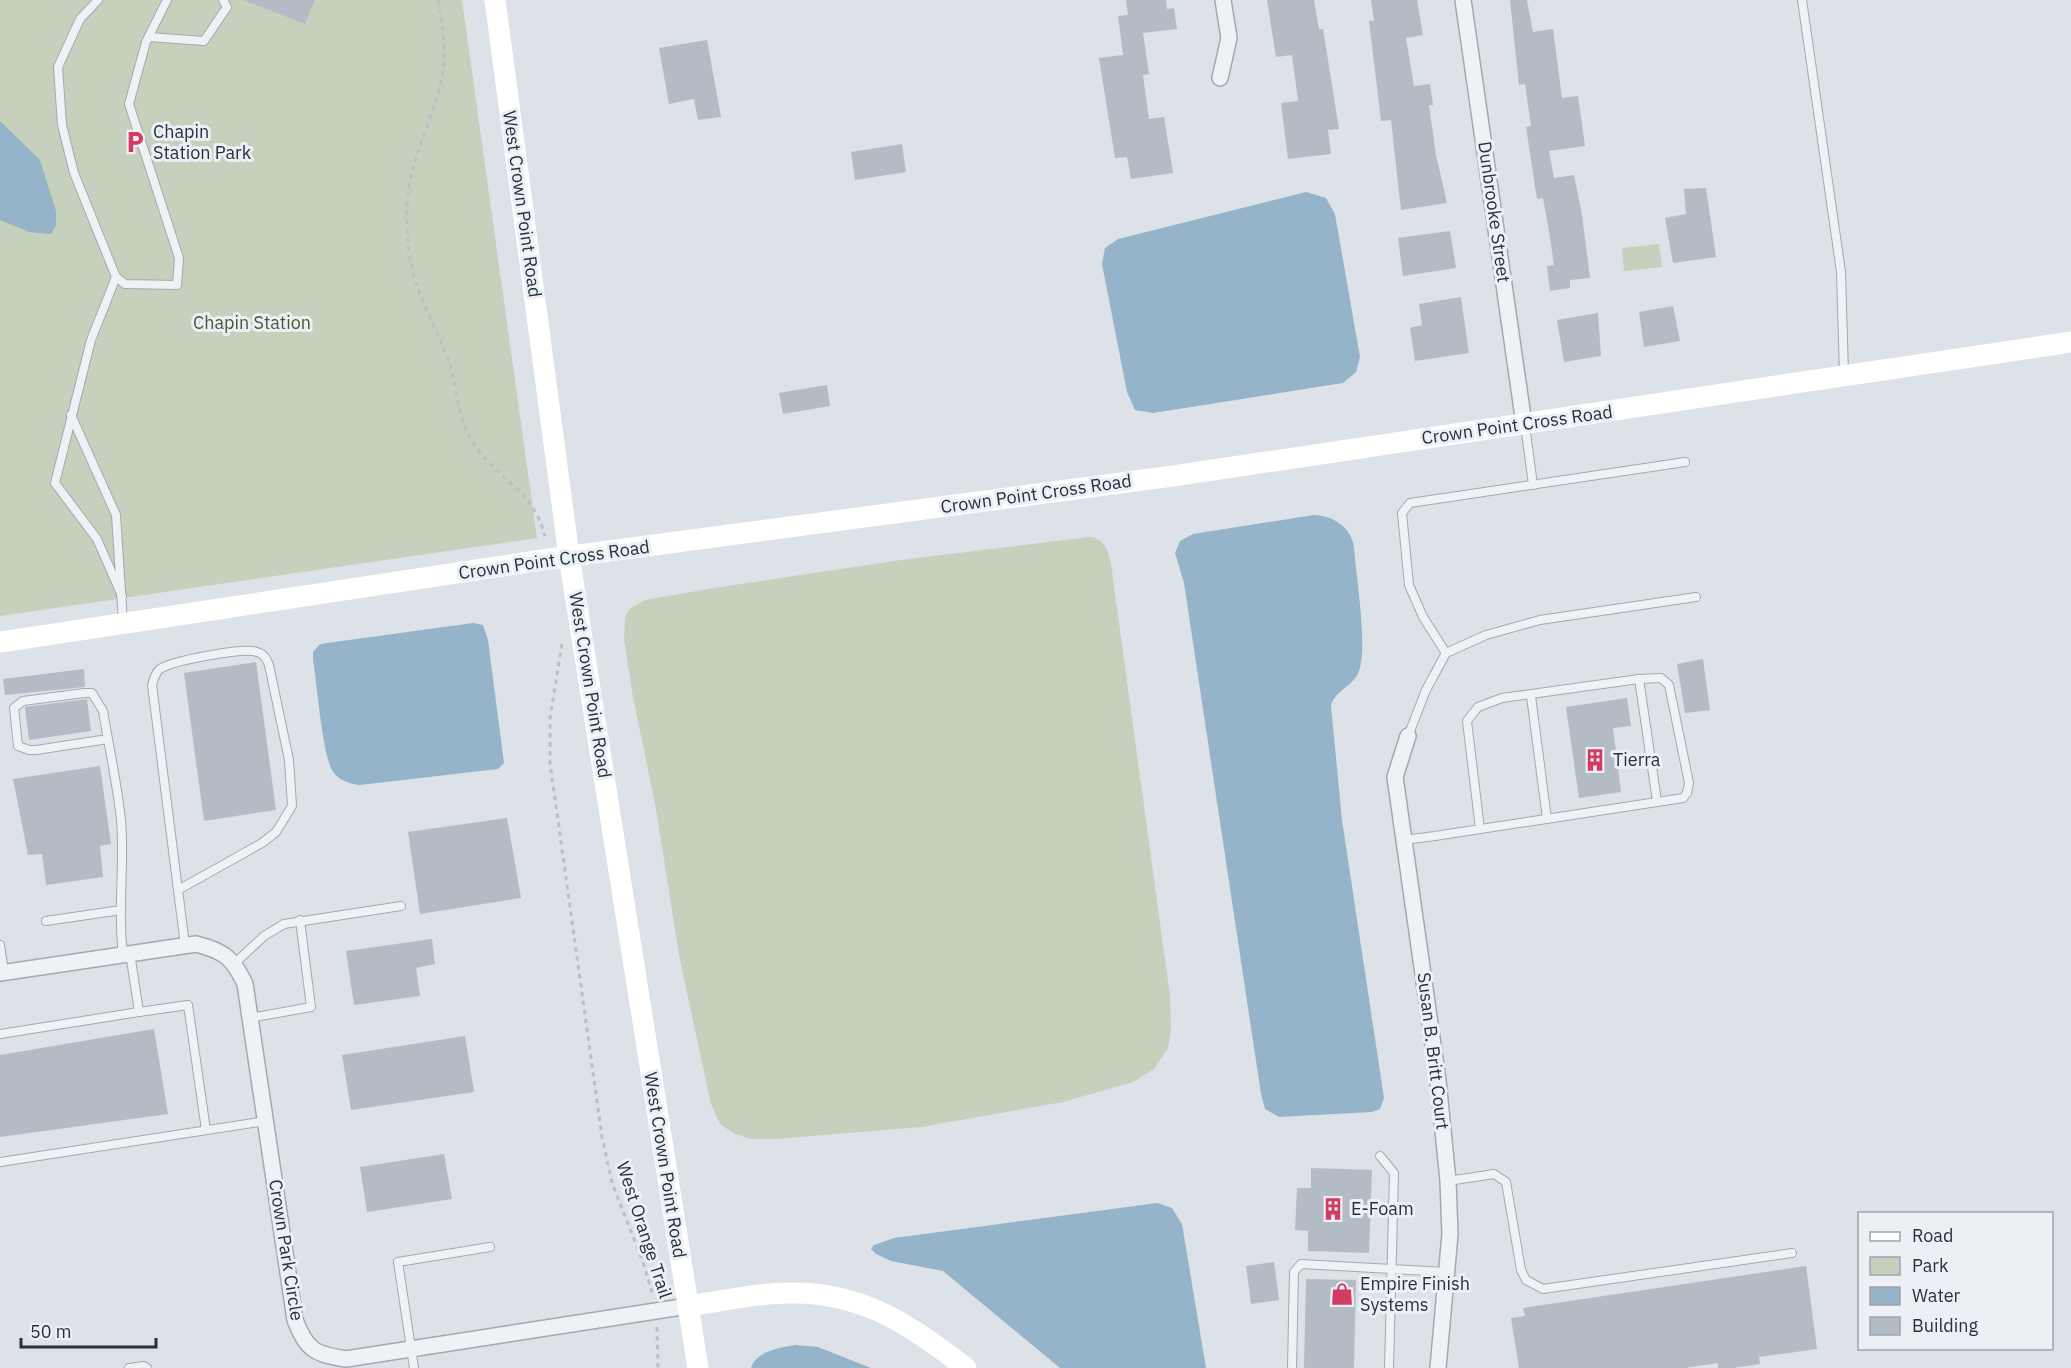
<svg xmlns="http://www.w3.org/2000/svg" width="2071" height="1368" viewBox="0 0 2071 1368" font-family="'IBM Plex Sans',sans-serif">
  <rect width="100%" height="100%" fill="#dce2e7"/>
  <g fill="#c5d1bd">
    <path d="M0,0h462l75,538 -537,78z"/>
    <path d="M1659,244l3,23 -38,4 -2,-23z"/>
    <path d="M1089,537c17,2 18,12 22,27l59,432 1,35 -3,17 -14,21 -21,13 -70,20 -142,25 -145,12h-26l-17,-6 -13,-9 -9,-20 -32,-149 -23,-146 -23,-112 -9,-57 1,-22 4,-9 16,-9 69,-12 187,-28z"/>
  </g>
  <g fill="#96b4c9">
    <path d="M0,121l40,39 16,51v14l-5,9 -22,-2 -29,-12z"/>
    <path d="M1306,192l20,6 9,16 25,143 -4,15 -13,11 -190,30 -18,-3 -8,-18 -25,-128 3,-16 13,-9z"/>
    <path d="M1314,515c20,1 37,12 40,32 2,30 14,98 5,124 -5,15 -25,20 -28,35l11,114 42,278 -4,11 -8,3 -93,5 -14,-8 -4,-15 -77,-511 -9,-30 5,-12 13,-7z"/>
    <path d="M473,623l10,2 5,15 16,123 -6,6 -138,16c-9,-1 -23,-5 -28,-15 -10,-19 -15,-86 -19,-111v-7l7,-8z"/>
    <path d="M1157,1203l15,5 10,16 24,144h-146l-117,-97 -52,-10 -15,-7 -5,-5 3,-4 20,-7z"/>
    <path d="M795,1345l23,2 53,21h-120c5,-17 28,-20 44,-23z"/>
  </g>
  <g fill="#b3bcc4">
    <path d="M243,0h72l-10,24z"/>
    <path d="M1126,0h40l1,9 7,-1 3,21 -34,4 6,41 -6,1 6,44 15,-2 9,56 -42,6 -4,-22 -12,1 -16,-100 24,-3 -5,-39 10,-1z"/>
    <path d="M1267,0h47l5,29h4l16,100 -11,1 3,24 -43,5 -7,-56 17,-2 -6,-46 -16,2z"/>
    <path d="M1371,0h46l6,35 -17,3 8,48 16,-2 3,21h-4l7,50 11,48 -46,7 -10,-90 -10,1 -12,-100h5z"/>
    <path d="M1510,0h17l6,32 20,-3 9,69 16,-2 7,50 -36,5 5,27 20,-3 8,40 8,63 -20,2v8l-20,3 -3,-25 7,-1 -5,-34 -6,-33 -6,1 -3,-19 -8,-53 5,-1 -6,-42 -6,1z"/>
    <path d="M707,40l14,77 -23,3 -4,-21 -25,5 -10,-56z"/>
    <path d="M902,144l4,28 -51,8 -4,-28z"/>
    <path d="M1706,188l10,69 -43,6 -8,-45 21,-4 -2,-25z"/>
    <path d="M1450,231l6,37 -53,8 -5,-38z"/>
    <path d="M1461,297l8,56 -54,8 -5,-33 12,-3 -3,-21z"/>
    <path d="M1673,306l7,35 -36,6 -5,-35z"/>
    <path d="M1598,313l3,43 -37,6 -7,-42z"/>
    <path d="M827,385l3,21 -47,8 -4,-21z"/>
    <path d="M1703,659l7,51 -25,3 -8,-49z"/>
    <path d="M256,662l20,148 -72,11 -20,-148z"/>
    <path d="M84,669l1,18 -80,8 -2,-16z"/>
    <path d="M1627,698l4,28 -18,2 8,64 -42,6 -13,-91z"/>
    <path d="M87,699l4,32 -62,9 -4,-33z"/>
    <path d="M100,766l11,78 -11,2 3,31 -57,8 -4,-31 -14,1 -15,-76z"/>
    <path d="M507,818l14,80 -101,16 -12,-82z"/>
    <path d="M432,939l3,25 -19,4 4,28 -66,9 -8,-54z"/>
    <path d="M154,1029l14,85 -168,23v-82z"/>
    <path d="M465,1036l9,56 -123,18 -9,-55z"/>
    <path d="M444,1154l8,45 -85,13 -7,-45z"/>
    <path d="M1311,1168l61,2 -3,83 -61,-2v-20l-13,-1 2,-42h14z"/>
    <path d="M1274,1262l5,38 -28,4 -5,-38z"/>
    <path d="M1806,1266l11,83 -58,8 1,7 -27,4h-15v-5l-33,5h-166l-8,-50 14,-2 -2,-8z"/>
    <path d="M1306,1279l50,1 -2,88h-50z"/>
  </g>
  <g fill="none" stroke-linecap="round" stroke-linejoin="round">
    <g stroke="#a2a9b1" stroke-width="10">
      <g id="lane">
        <path d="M98,0l-18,19 -22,48 4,58 12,48 42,104 9,7 52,1 2,-27 -50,-154 17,-62 21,-42"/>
        <path d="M1802,0l39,272 3,102"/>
        <path d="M149,37l55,4 23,-34 -4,-7"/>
        <path d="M116,277l-25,63 -36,143 42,56 25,57"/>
        <path d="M71,415l45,100 7,107"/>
        <path d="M1525,425l8,60"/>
        <path d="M1446,653l-23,-36 -14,-32 -7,-72 8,-10 275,-41"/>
        <path d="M1639,679l18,122"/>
        <path d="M1531,696l16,123"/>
        <path d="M1408,736l18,-46 20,-37 40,-18 54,-15 156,-23"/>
        <path d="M108,739l-72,11h-7l-11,-4 -4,-38 9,-7 61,-8h8l11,18c6,36 14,72 18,109 4,45 -4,90 2,134"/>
        <path d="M1404,840l31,-4 248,-38 4,-5 2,-10 -20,-98 -8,-7 -22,1 -137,19 -24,9 -11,14 13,108"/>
        <path d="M178,890l84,-47 14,-11 16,-26 -3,-46 -20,-95c-3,-7 -5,-11 -12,-13 -13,-5 -86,9 -97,17 -5,4 -6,10 -8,16l33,260"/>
        <path d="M46,921l75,-11"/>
        <path d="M0,945l4,27"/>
        <path d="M234,964l30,-28 20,-12 117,-18"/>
        <path d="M139,1012l49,-7 18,125"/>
        <path d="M250,1018l61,-11 -11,-87"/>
        <path d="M0,1034l139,-22 -9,-59"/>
        <path d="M1380,1156l14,17 -5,195"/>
        <path d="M0,1162l266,-41"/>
        <path d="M1448,1181l46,-7 12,8 15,88 5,10 17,9 249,-36"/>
        <path d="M129,1368l15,-2 3,2"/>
        <path d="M414,1368l-16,-106 92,-15"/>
        <path d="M1292,1368l2,-96 7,-8 145,8"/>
      </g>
    </g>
    <g stroke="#a2a9b1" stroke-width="18">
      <g id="street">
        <path d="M1463,0l61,424"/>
        <path d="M1220,78l9,-40 -6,-38"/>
        <path d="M1408,736l-13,41 43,303 10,101 2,53 -12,134"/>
        <path d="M0,973l196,-29c28,7 37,14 49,40l50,336c12,30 19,34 51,39l342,-53"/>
      </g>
    </g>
    <g stroke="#bbc0c5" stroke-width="3" stroke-dasharray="4.5 4.5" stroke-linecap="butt">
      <path d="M438,0c3,19 7,39 6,59 -2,36 -20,71 -30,105 -9,31 -9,69 -3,100 7,35 26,64 38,98 9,27 8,57 25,82 25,37 58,44 71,92"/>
      <path d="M562,644l-12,74v45l52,374 10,46 31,79 10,34"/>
      <path d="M657,1327l1,41"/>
    </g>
    <use href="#lane" stroke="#eff2f5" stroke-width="8"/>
    <use href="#street" stroke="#eff2f5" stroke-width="15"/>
    <g stroke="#fff" stroke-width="21">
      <path d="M495,0l74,556 129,812"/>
      <path d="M0,642l549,-83 624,-83 898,-134"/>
      <path d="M688,1306c32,-4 67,-13 100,-13 73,-2 123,32 178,75"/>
    </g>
  </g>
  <defs>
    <g id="parking-bare" transform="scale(1.8)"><path d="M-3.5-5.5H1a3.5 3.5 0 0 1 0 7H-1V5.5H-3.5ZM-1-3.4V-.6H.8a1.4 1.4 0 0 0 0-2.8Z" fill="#d23b63" stroke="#ecf0f5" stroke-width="2.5" paint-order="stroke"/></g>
    <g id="building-bare" transform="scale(1.8)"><path d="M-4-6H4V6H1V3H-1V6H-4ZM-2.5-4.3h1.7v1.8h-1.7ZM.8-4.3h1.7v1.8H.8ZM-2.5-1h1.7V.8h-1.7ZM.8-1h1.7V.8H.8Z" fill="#d23b63" stroke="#ecf0f5" stroke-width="2.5" paint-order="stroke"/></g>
    <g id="shop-bare" transform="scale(1.8)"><path d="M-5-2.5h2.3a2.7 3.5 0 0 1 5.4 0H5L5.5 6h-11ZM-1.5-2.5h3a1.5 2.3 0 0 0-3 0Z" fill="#d23b63" stroke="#ecf0f5" stroke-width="2.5" paint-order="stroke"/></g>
  </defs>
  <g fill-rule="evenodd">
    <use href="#parking-bare" x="135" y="142"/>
    <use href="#building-bare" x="1595" y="760"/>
    <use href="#building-bare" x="1333" y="1209"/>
    <use href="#shop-bare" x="1342" y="1294"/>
  </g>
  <g text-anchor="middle" stroke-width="6" stroke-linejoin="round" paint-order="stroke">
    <g font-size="18" fill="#26313e" stroke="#ecf0f5" text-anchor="start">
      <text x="153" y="138">Chapin<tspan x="153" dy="21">Station Park</tspan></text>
      <text x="1613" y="766">Tierra</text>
      <text x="1351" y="1215">E-Foam</text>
      <text x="1360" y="1290">Empire Finish<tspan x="1360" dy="21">Systems</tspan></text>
    </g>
    <g font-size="18" fill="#26313e" stroke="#ecf0f5">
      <text transform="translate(522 204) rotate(82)" y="6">West Crown Point Road</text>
      <text transform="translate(1494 212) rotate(82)" y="6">Dunbrooke Street</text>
      <text transform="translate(1517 425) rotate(-8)" y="6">Crown Point Cross Road</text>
      <text transform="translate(1036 494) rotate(-8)" y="6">Crown Point Cross Road</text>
      <text transform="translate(554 560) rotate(-8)" y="6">Crown Point Cross Road</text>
      <text transform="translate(590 685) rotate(81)" y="6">West Crown Point Road</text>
      <text transform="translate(1433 1051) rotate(83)" y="6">Susan B. Britt Court</text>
      <text transform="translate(665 1165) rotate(81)" y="6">West Crown Point Road</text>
      <text transform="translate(644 1230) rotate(72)" y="6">West Orange Trail</text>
      <text transform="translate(286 1250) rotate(81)" y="6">Crown Park Circle</text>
    </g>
    <g font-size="18" fill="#3e5a32" stroke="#ecf0f5">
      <text x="252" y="329">Chapin Station</text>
    </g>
  </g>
  <rect x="1858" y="1212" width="195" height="138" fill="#ecf0f5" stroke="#9da4ac" stroke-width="1.5"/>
  <rect x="1870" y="1232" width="30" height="9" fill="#ffffff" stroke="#9da4ac" stroke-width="1.5"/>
  <text x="1912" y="1242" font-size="18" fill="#26313e">Road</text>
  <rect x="1870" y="1257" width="30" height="18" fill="#c5d1bd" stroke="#9da4ac" stroke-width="1.5"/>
  <text x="1912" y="1272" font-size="18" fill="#26313e">Park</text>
  <rect x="1870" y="1287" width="30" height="18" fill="#96b4c9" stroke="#9da4ac" stroke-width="1.5"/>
  <text x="1912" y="1302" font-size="18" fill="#26313e">Water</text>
  <rect x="1870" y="1317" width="30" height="18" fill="#b3bcc4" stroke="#9da4ac" stroke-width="1.5"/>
  <text x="1912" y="1332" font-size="18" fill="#26313e">Building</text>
  <path d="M21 1338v9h135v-9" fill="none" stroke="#26313e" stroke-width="3"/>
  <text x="30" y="1338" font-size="18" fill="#26313e" stroke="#ecf0f5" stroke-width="4.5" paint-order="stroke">50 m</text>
</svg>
